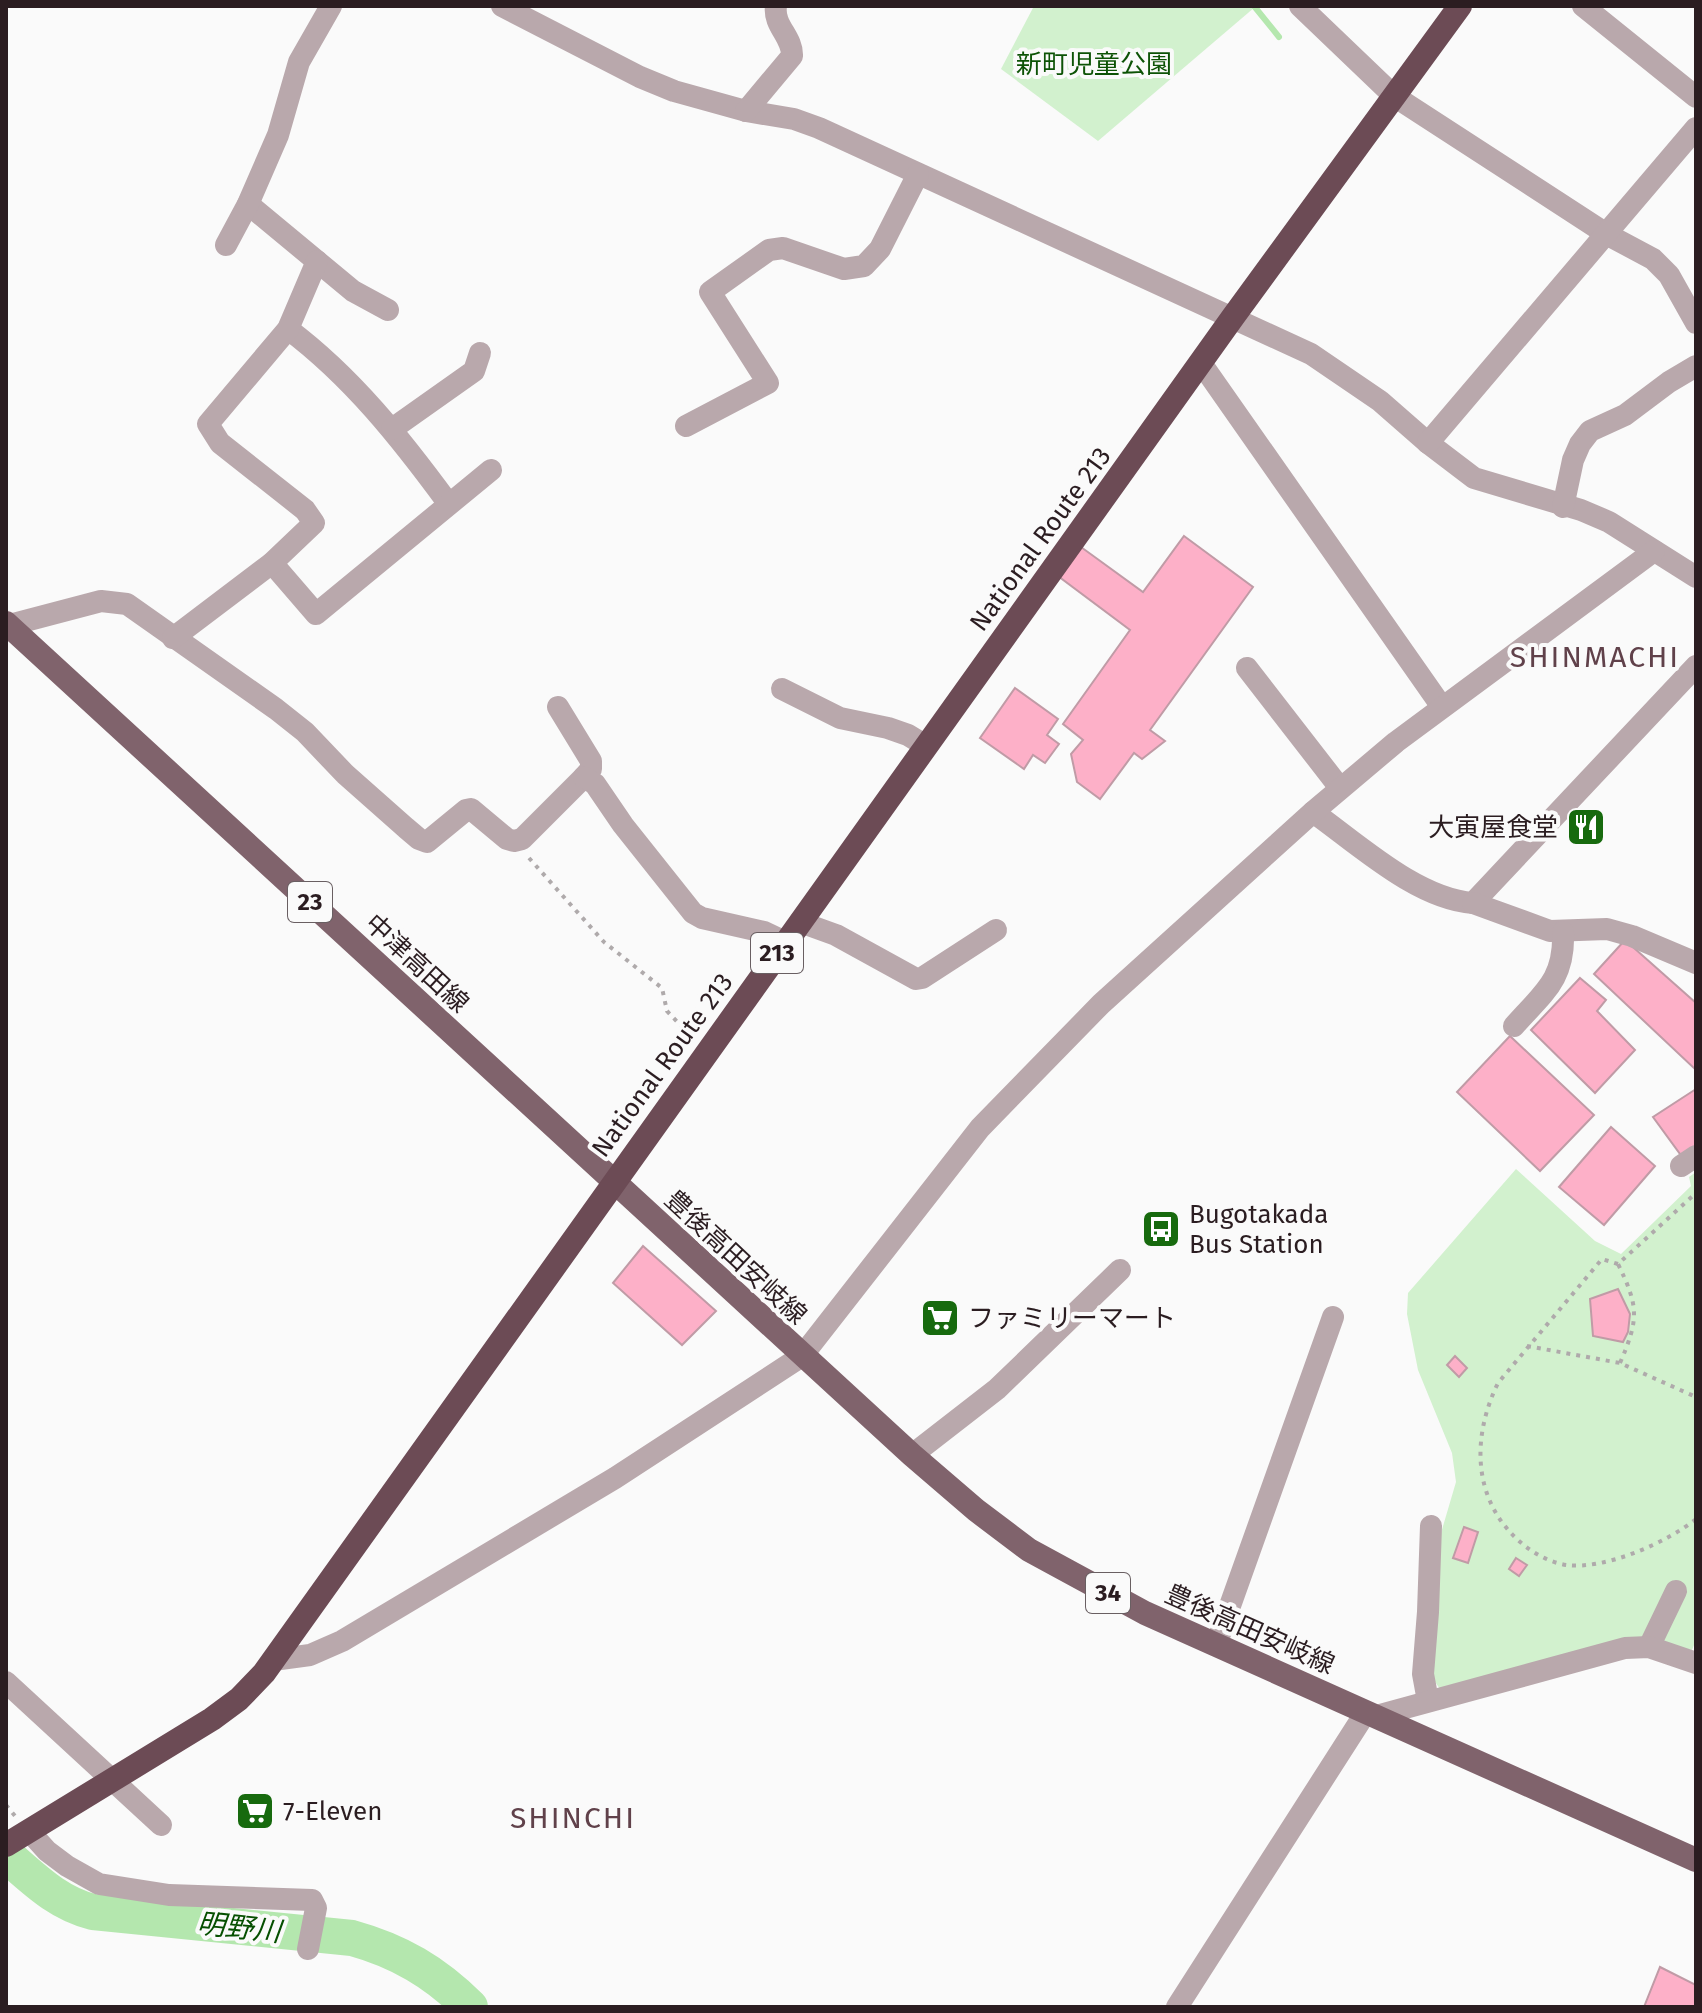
<svg xmlns="http://www.w3.org/2000/svg" width="1702" height="2013" viewBox="0 0 1702 2013" font-family="'Fira Sans','Noto Sans JP',sans-serif">
  <rect width="100%" height="100%" fill="#fafafa"/>
  <g fill="#d2f1ce">
    <path d="M1034,6h220l1,1 -157,134 -97,-72z"/>
    <path d="M1516,1169l79,72 26,13 70,-68 -2,-9 7,-5v468l-4,10 -46,-10 -206,49 -9,-13 5,-126 20,-68 -4,-29 -34,-83 -11,-56 1,-21z"/>
  </g>
  <g fill="none" stroke-linecap="round" stroke-linejoin="round">
    <path stroke="#b4e7ae" stroke-width="6" d="M1254,6l25,31"/>
    <path stroke="#b4e7ae" stroke-width="36" d="M6,1855c28,24 51,48 87,57l259,26c47,13 83,34 118,69"/>
  </g>
  <g fill="#fdb0c8" stroke="#c09ba6" stroke-width="2">
    <path d="M1184,536l69,51 -103,143 15,11 -23,18 -8,-6 -34,46 -23,-17 -6,-28 12,-14 -20,-16 67,-94 -72,-54 23,-29 62,45z"/>
    <path d="M1015,688l43,31 -11,16 12,9 -14,19 -12,-8 -9,14 -44,-31z"/>
    <path d="M1625,940l71,63v67l-102,-96z"/>
    <path d="M1580,978l26,22 -9,11 38,39 -40,43 -64,-63z"/>
    <path d="M1510,1036l84,79 -54,56 -83,-79z"/>
    <path d="M1696,1089v60l-13,9 -30,-41z"/>
    <path d="M1611,1127l44,39 -51,59 -45,-38z"/>
    <path d="M643,1246l73,65 -34,34 -69,-62z"/>
    <path d="M1618,1289l12,25 -2,18 -5,10 -30,-6 -3,-37z"/>
    <path d="M1455,1356l12,12 -8,9 -12,-12z"/>
    <path d="M1464,1527l14,5 -10,31 -15,-5z"/>
    <path d="M1516,1558l11,7 -8,11 -10,-7z"/>
    <path d="M1660,1967l36,18v22h-52z"/>
  </g>
  <g fill="none" stroke-linecap="round" stroke-linejoin="round">
    <g stroke="#afaaab" stroke-width="4" stroke-dasharray="4 6" stroke-linecap="butt">
      <path d="M529,858l75,84 58,46 5,23 18,19 4,13"/>
      <path d="M1618,1264l-16,-5 -104,124c-26,53 -26,115 20,157 13,12 30,22 48,25 39,5 100,-22 130,-46"/>
      <path d="M1527,1346l93,17 76,34"/>
      <path d="M1620,1363c19,-44 19,-56 -2,-99l78,-71"/>
      <path d="M6,1805l9,11"/>
    </g>
    <g stroke="#b9a8ac" stroke-width="22">
      <path d="M502,6l138,71 34,14 72,20 48,8 25,9 492,226 69,47 48,42 46,35 107,32 28,12 87,55"/>
      <path d="M1300,6l94,90 214,139 45,24 16,16 27,48"/>
      <path d="M1583,6l113,91"/>
      <path d="M746,111l46,-55c1,-19 -19,-30 -16,-50"/>
      <path d="M248,204l105,87 35,19"/>
      <path d="M226,245l22,-41 30,-69 21,-73 32,-56"/>
      <path d="M288,329c64,48 113,110 160,174"/>
      <path d="M1201,363l241,344"/>
      <path d="M686,426l82,-43 -58,-91 59,-42 14,-2 61,21 20,-3 16,-17 38,-75"/>
      <path d="M392,429l82,-58 6,-18"/>
      <path d="M1428,443l268,-315"/>
      <path d="M1563,507l10,-47 7,-16 10,-13 35,-16 44,-33 27,-16"/>
      <path d="M272,563l44,51 175,-144"/>
      <path d="M6,626l95,-25 26,3 149,105 29,23 40,42 61,54 13,11 8,3 39,-32 5,-1 36,30 7,2 8,-2 62,-62 7,-8v-8l-33,-54"/>
      <path d="M173,638l99,-75 42,-40 -9,-13 -85,-67 -12,-19 80,-95 29,-68"/>
      <path d="M1247,668l93,120"/>
      <path d="M782,689l58,29 48,10 20,7 18,11"/>
      <path d="M584,777l11,7 28,41 70,88 9,5 62,14 21,10"/>
      <path d="M1313,812c45,32 104,87 160,91l223,-237"/>
      <path d="M1473,903l77,28 57,-2 25,7 64,27"/>
      <path d="M800,922l36,13 80,44 6,-1 74,-48"/>
      <path d="M1514,1026c29,-33 51,-46 49,-94"/>
      <path d="M1681,1166l15,-10"/>
      <path d="M912,1455l85,-66 123,-119"/>
      <path d="M1216,1645l117,-328"/>
      <path d="M1649,1647l27,-56"/>
      <path d="M273,1660l37,-5 32,-14 273,-163 187,-122 178,-228 121,-124 212,-192 83,-70 258,-191"/>
      <path d="M6,1682l155,143"/>
      <path d="M1428,1701l-5,-27 5,-62 3,-86"/>
      <path d="M1376,1716l249,-68 24,-1 47,16"/>
      <path d="M29,1831l18,20 20,15 32,18 70,11 143,5 4,8 -8,41"/>
      <path d="M1177,2007l189,-295"/>
    </g>
    <path stroke="#80636c" stroke-width="24" d="M6,623l906,832 64,55 53,40 116,63 551,247"/>
    <path stroke="#6c4b55" stroke-width="24" d="M6,1845l206,-126 27,-20 25,-26 969,-1356 227,-311"/>
  </g>
  <defs>
    <g id="restaurant-square" transform="scale(2)"><rect x="-9" y="-9" width="18" height="18" rx="4" fill="#176a0e" stroke="#fafafa"/><path d="M-5-6h1v4h1v-4h1v4h1v-4h1v5L-1.5 .5V6h-2V.5L-5-1ZM5-6V6H3V1.5H1.5Q1.5-4 5-6Z" fill="#fff"/></g>
    <g id="bus-square" transform="scale(2)"><rect x="-9" y="-9" width="18" height="18" rx="4" fill="#176a0e" stroke="#fafafa"/><path d="M-5-6H5V4H4V6H2V4H-2V6H-4V4H-5ZM-3.5-4V0h7V-4ZM-3.5 1.2v1.5H-2V1.2ZM2 1.2v1.5H3.5V1.2Z" fill="#fff"/></g>
    <g id="supermarket-square" transform="scale(2)"><rect x="-9" y="-9" width="18" height="18" rx="4" fill="#176a0e" stroke="#fafafa"/><path d="M-6-5.5h2.5l.6 2H6L4.5 2H-2.5L-4.4-4H-6ZM-1.5 3.2a1.3 1.3 0 1 0 .1 0ZM3 3.2a1.3 1.3 0 1 0 .1 0Z" fill="#fff"/></g>
  </defs>
  <g fill-rule="evenodd">
    <use href="#restaurant-square" x="1586" y="827"/>
    <use href="#bus-square" x="1161" y="1229"/>
    <use href="#supermarket-square" x="940" y="1318"/>
    <use href="#supermarket-square" x="255" y="1811"/>
  </g>
  <g text-anchor="middle" stroke-width="8" stroke-linejoin="round" paint-order="stroke">
    <g fill="#fafafa" stroke="#695f62" stroke-width="2">
      <rect x="288" y="882" width="44" height="40" rx="6"/>
      <rect x="751" y="933" width="52" height="40" rx="6"/>
      <rect x="1086" y="1573" width="44" height="40" rx="6"/>
    </g>
    <g font-size="24" font-weight="bold" fill="#2b1d21">
      <text x="310" y="910">23</text>
      <text x="777" y="961">213</text>
      <text x="1108" y="1601">34</text>
    </g>
    <g font-size="26" fill="#0d5306" stroke="#fafafa">
      <text x="1094" y="73">新町児童公園</text>
    </g>
    <g font-size="26" fill="#2b1d21" stroke="#fafafa">
      <text transform="translate(1040 539) rotate(-54)" y="9">National Route 213</text>
      <text transform="translate(417 963) rotate(43)" y="9">中津高田線</text>
      <text transform="translate(662 1065) rotate(-54)" y="9">National Route 213</text>
      <text transform="translate(736 1257) rotate(43)" y="9">豊後高田安岐線</text>
      <text transform="translate(1250 1629) rotate(24)" y="9">豊後高田安岐線</text>
    </g>
    <g font-size="26" fill="#2b1d21" stroke="#fafafa" text-anchor="start">
      <text x="1558" y="836" text-anchor="end">大寅屋食堂</text>
      <text x="1189" y="1223">Bugotakada<tspan x="1189" dy="30">Bus Station</tspan></text>
      <text x="968" y="1327">ファミリーマート</text>
      <text x="283" y="1820">7-Eleven</text>
    </g>
    <g font-size="28" font-style="italic" fill="#064f01" stroke="#fafafa">
      <text transform="translate(239 1927) rotate(6)" y="10">明野川</text>
    </g>
    <g font-size="30" letter-spacing="2" fill="#60414a" stroke="#fafafa">
      <text x="1595" y="667">SHINMACHI</text>
      <text x="573" y="1828">SHINCHI</text>
    </g>
  </g>
  <rect width="1702" height="2013" fill="none" stroke="#2b1d21" stroke-width="16"/>
</svg>
